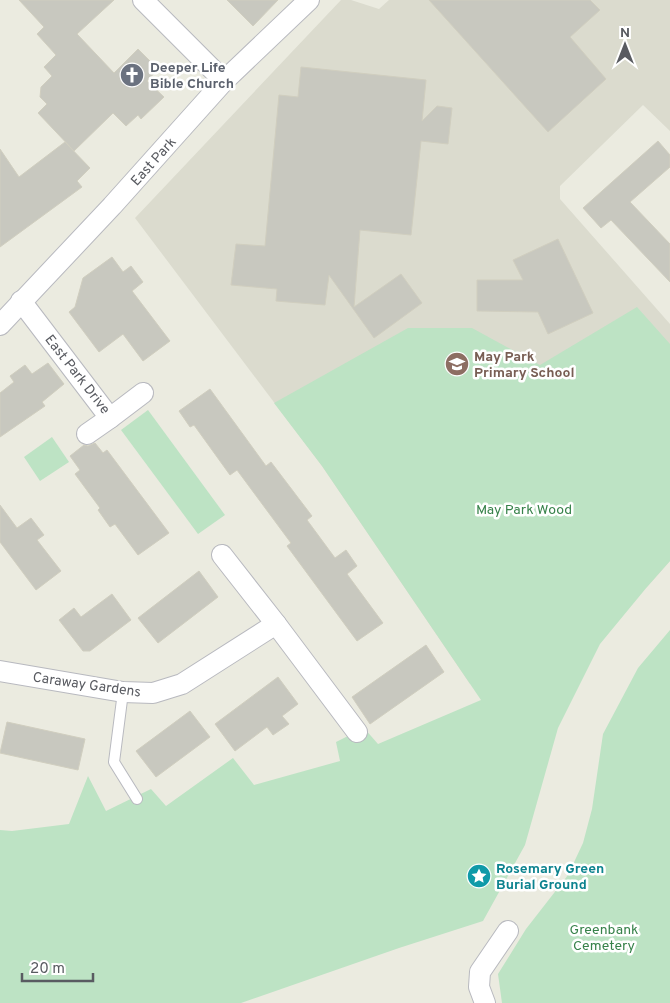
<svg xmlns="http://www.w3.org/2000/svg" width="670" height="1003" viewBox="0 0 670 1003" font-family="Overpass,sans-serif">
  <rect width="100%" height="100%" fill="#ebebe0"/>
  <path fill="#dbdbce" d="M341,0h10l28,9 10,-9h281v131l-27,-26 -83,81v13l110,125v237l-23,26 -177,97 -148,-218 -187,-248z"/>
  <g fill="#bde3c4">
    <path d="M637,307l33,37v217l-23,26 -47,57 -42,84 -33,117 -42,76 -84,27 -158,55h-241v-173l12,1 57,-7 19,-48 18,35 45,-22 15,17 67,-48 21,27 86,-24 -4,-19 28,-14 14,16 103,-44 -159,-234 -48,-63 134,-75h64l68,37z"/>
    <path d="M148,410l77,105 -27,19 -77,-104z"/>
    <path d="M52,437l17,25 -29,19 -16,-24z"/>
    <path d="M670,630v373h-168l-4,-29 28,-45 42,-54 15,-32 9,-34 11,-75 35,-66z"/>
  </g>
  <g fill="#c8c8bf" stroke="#d0cebf">
    <path d="M19,0h95l-37,34 37,39 24,-24 20,20 -11,12 17,16 -23,22 -3,-4 -12,11 -13,-13 -39,38 -36,-38 9,-9 -7,-7 1,-10 11,-11 -8,-9 12,-12 -19,-21 7,-7z"/>
    <path d="M227,0h51l-25,26z"/>
    <path d="M429,0h161l10,10 -30,27 36,42 -58,53z"/>
    <path d="M301,67l125,13 -4,41 15,-15 15,2 -4,36 -27,-3 -10,94 -51,-5 -6,77 47,-33 21,29 -48,35 -45,-63 -4,30 -49,-4 1,-12 -46,-4 5,-41 29,2 14,-151 19,2z"/>
    <path d="M658,141l12,14v12l-40,35 40,42v38l-59,-62 -10,8 -18,-20z"/>
    <path d="M65,142l25,26 -13,13 5,6 -82,60v-98l19,28z"/>
    <path d="M558,239l35,74 -45,21 -10,-22 -61,-1v-31h46l-10,-20z"/>
    <path d="M112,257l11,15 8,-6 12,16 -11,9 38,50 -27,20 -20,-27 -24,18 -30,-40 6,-5 8,-29z"/>
    <path d="M48,363l16,21 -22,18 3,4 -45,31v-44l14,-11 -4,-6 15,-11 7,9z"/>
    <path d="M210,389l56,77 5,-4 41,54 -5,4 28,38 11,-8 11,16 -10,8 36,49 -26,18 -70,-95 4,-3 -54,-73 -7,5 -36,-50 -4,2 -11,-16z"/>
    <path d="M95,443l8,10 4,-3 62,83 -31,22 -23,-31 -5,3 -12,-17 2,-2 -25,-34 5,-4 -10,-14 14,-11 4,1z"/>
    <path d="M0,505l17,23 14,-10 13,17 -7,5 24,31 -25,19 -36,-48z"/>
    <path d="M199,571l19,26 -60,46 -20,-25z"/>
    <path d="M112,594l19,26 -41,31h-7l-24,-31 15,-12 7,9z"/>
    <path d="M426,645l18,27 -74,52 -18,-27z"/>
    <path d="M278,677l20,27 -16,12 7,8 -16,11 -6,-8 -32,24 -20,-27z"/>
    <path d="M190,711l20,26 -54,40 -20,-26z"/>
    <path d="M7,722l78,17 -7,31 -78,-17z"/>
  </g>
  <g fill="none" stroke-linecap="round" stroke-linejoin="round">
    <g stroke="#b8b9bf" stroke-width="12">
      <path id="service" d="M123,692l-9,70 23,37"/>
    </g>
    <g stroke="#b8b9bf" stroke-width="22">
      <g id="minor">
        <path d="M143,0l81,81"/>
        <path d="M21,301l89,117 33,-25"/>
        <path d="M0,325l112,-119 112,-125 85,-81"/>
        <path d="M87,434l23,-16"/>
        <path d="M222,555l54,69 81,108"/>
        <path d="M0,671l123,21 30,1 29,-9 94,-60"/>
        <path d="M485,1003l-6,-16 1,-15 28,-41"/>
      </g>
    </g>
    <use href="#service" stroke="#fff" stroke-width="10"/>
    <use href="#minor" stroke="#fff" stroke-width="20"/>
  </g>
  <defs>
    <g id="church-disc" transform="scale(1.25)"><circle r="9.5" fill="#6b7280" stroke="#fff"/><path d="M-1.2-6h2.4v3.5h3.3v2.4h-3.3V6h-2.4V-.1h-3.3v-2.4h3.3Z" fill="#fff"/></g>
    <g id="school-disc" transform="scale(1.25)"><circle r="9.5" fill="#8d6e63" stroke="#fff"/><path d="M0-5L7-2L0 1L-7-2ZM-4 1L0 2.5L4 1V4Q0 6-4 4Z" fill="#fff"/></g>
    <g id="sight-disc" transform="scale(1.25)"><circle r="9.5" fill="#0f9aa8" stroke="#fff"/><path d="M0-6L1.8-2.2L6-1.7L2.9 1.2L3.7 5.4L0 3.3L-3.7 5.4L-2.9 1.2L-6-1.7L-1.8-2.2Z" fill="#fff"/></g>
  </defs>
  <g fill-rule="evenodd">
    <use href="#church-disc" x="132" y="75"/>
    <use href="#school-disc" x="457" y="364"/>
    <use href="#sight-disc" x="479" y="876"/>
  </g>
  <g text-anchor="middle" stroke-width="5" stroke-linejoin="round" paint-order="stroke">
    <g font-size="14" font-weight="bold" fill="#5b616d" stroke="#fff" text-anchor="start">
      <text x="150" y="72">Deeper Life<tspan x="150" dy="16">Bible Church</tspan></text>
    </g>
    <g font-size="14" fill="#595b61" stroke="#fff">
      <text transform="translate(153 161) rotate(-48)" y="5">East Park</text>
      <text transform="translate(78 374) rotate(52)" y="5">East Park Drive</text>
      <text transform="translate(87 684) rotate(8)" y="5">Caraway Gardens</text>
    </g>
    <g font-size="14" font-weight="bold" fill="#785e54" stroke="#fff" text-anchor="start">
      <text x="474" y="361">May Park<tspan x="474" dy="16">Primary School</tspan></text>
    </g>
    <g font-size="14" fill="#37824a" stroke="#fff">
      <text x="524" y="514">May Park Wood</text>
      <text x="604" y="934">Greenbank<tspan x="604" dy="16">Cemetery</tspan></text>
    </g>
    <g font-size="14" font-weight="bold" fill="#0d838f" stroke="#fff" text-anchor="start">
      <text x="496" y="873">Rosemary Green<tspan x="496" dy="16">Burial Ground</tspan></text>
    </g>
  </g>
  <g transform="translate(625 45)" stroke="#ffffff" stroke-width="4" paint-order="stroke">
  <path d="M0-4L9 19L0 12L-9 19Z" fill="#595b61"/>
  <text y="-8" font-size="14" font-weight="bold" text-anchor="middle" fill="#595b61">N</text>
  </g>
  <path d="M22 973v8h71v-8" fill="none" stroke="#595b61" stroke-width="2.5"/>
  <text x="30" y="973" font-size="15" fill="#595b61" stroke="#ffffff" stroke-width="4" paint-order="stroke">20 m</text>
</svg>
